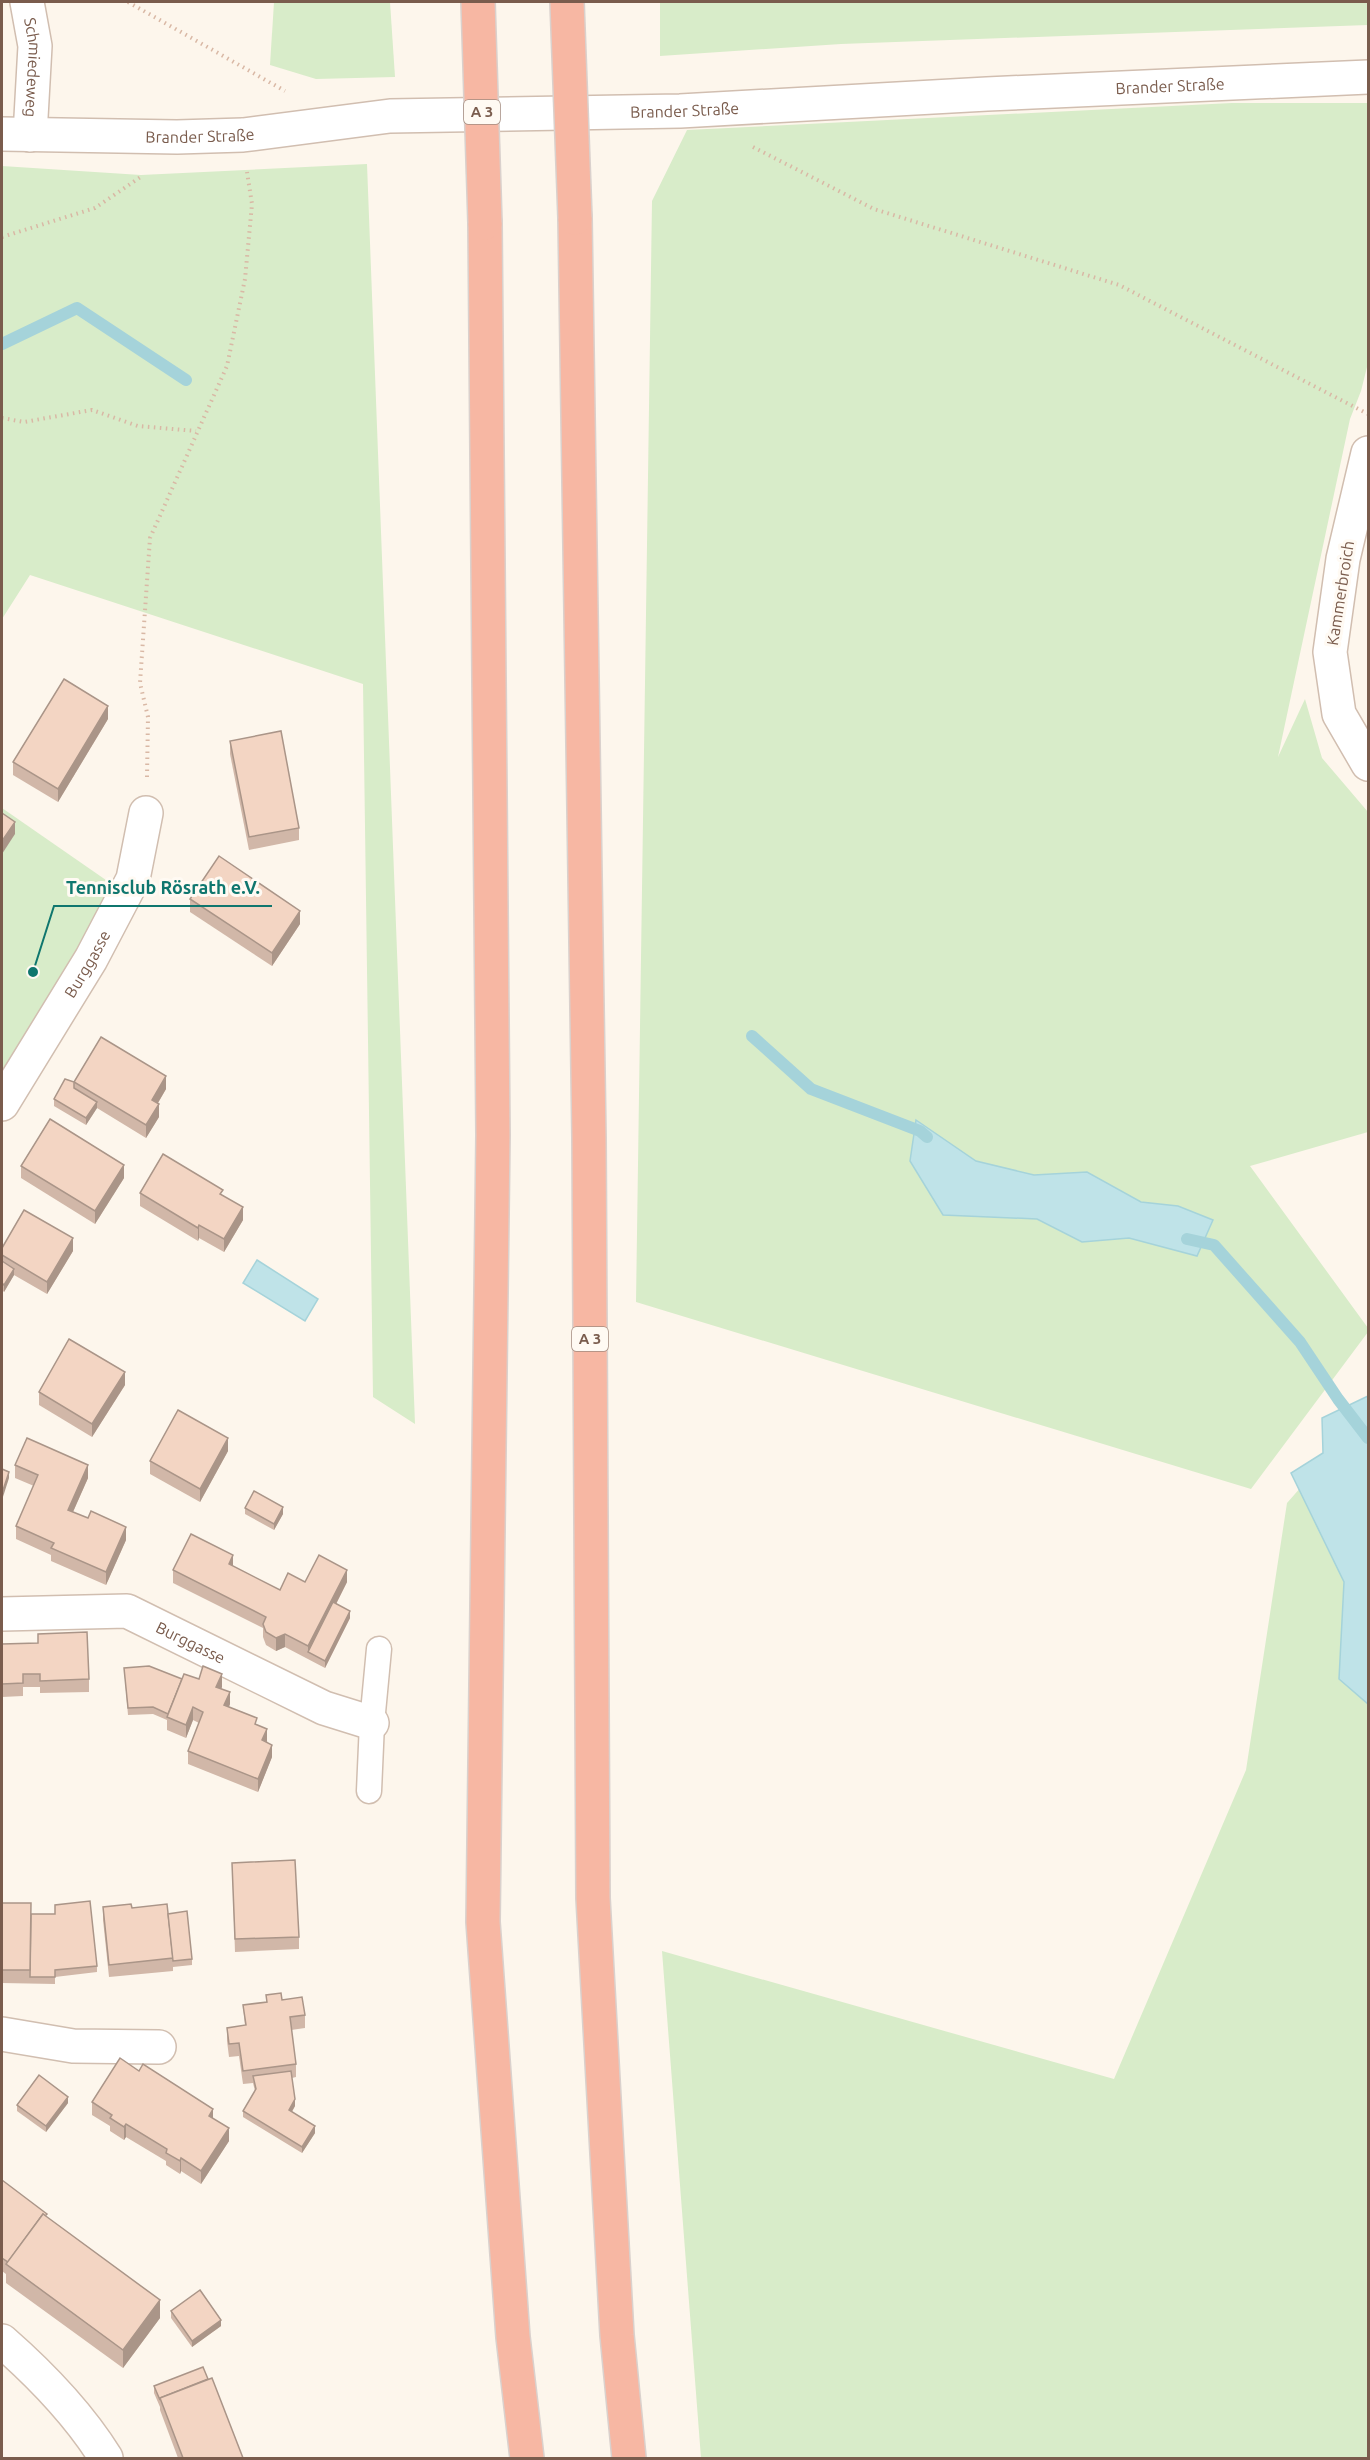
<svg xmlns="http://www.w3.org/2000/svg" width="1370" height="2460" viewBox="0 0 1370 2460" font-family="Ubuntu,sans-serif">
  <rect width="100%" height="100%" fill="#fdf6ec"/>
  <g fill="#d8ecc9">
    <path d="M274,2h116l5,75 -79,2 -46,-14z"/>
    <path d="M660,2h708v23l-527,19 -181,12z"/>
    <path d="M1232,103h136v260l-7,28 -11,28 -72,338 27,-58 17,59 46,54v320l-118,34 118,162v4l-117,157 -615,-187 16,-1101 35,-71z"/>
    <path d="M367,164l48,1260 -42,-27 -10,-713 -333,-109 -28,44v-453l139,9z"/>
    <path d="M2,808l114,79 -114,188z"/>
    <path d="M1368,1411v1047h-667l-39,-507 452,128 132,-309 41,-267z"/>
  </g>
  <g fill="#bfe3e8" stroke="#a5d3da" stroke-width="1.5">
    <path d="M916,1120l60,41 58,14 53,-3 54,30 37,4 35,14 -16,36 -68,-18 -47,4 -45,-23 -94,-4 -33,-54z"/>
    <path d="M257,1260l61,39 -13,22 -62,-38z"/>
    <path d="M1368,1396v308l-29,-25 5,-97 -53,-109 32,-20 -1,-35z"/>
  </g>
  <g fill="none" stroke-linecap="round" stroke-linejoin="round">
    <g stroke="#a5d3da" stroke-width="12">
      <path d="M2,344l75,-36 109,72"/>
      <path d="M752,1036l59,53 109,42 7,6"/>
      <path d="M1187,1239l27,6 86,97 38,57 30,39"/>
    </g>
    <g stroke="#d1beb0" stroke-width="27">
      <path id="service" d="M369,1791l3,-68 7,-74"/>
    </g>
    <g stroke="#d1beb0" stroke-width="36">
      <g id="minor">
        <path id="s1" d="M27,2l8,44 -5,89"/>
        <path id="s2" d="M2,134l175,3 66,-2 147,-19 290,-5 307,-17 381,-17"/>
        <path d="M1368,453l-25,106 -13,93 9,62 29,50"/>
        <path id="s3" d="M2,1104l89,-145 42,-80 13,-66"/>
        <path id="s4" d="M2,1614l125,-3 197,97 48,15"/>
        <path d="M2,2034l71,12 86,1"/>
        <path d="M2,2341c40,35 76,72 104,117"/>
      </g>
    </g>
    <g stroke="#dad1cd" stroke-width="36">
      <g id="motorway">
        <path d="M575,218l14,920 4,760 24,437 12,123"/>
        <path d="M485,223l8,912 -10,787 30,415 14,121"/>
      </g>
    </g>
    <g stroke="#d9b8a5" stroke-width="4" stroke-dasharray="1.5 4.5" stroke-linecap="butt">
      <path d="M128,2l157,89"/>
      <path d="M753,147l121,62 245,76 249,129"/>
      <path d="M2,237l93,-29 47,-32"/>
      <path d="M2,418l22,4 68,-12 46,16 58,5"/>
      <path d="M147,777l1,-60 -8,-34 10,-145 77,-172 18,-87 7,-75 -5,-32"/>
    </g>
    <use href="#service" stroke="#fff" stroke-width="24"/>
    <use href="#minor" stroke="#fff" stroke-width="33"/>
    <use href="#motorway" stroke="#f7b7a3" stroke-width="33"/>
    <g stroke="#dad1cd" stroke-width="36" stroke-linecap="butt">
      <g id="motorway-bridge">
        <path d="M478,2l7,221"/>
        <path d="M567,2l8,216"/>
      </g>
    </g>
    <use href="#motorway-bridge" stroke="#f7b7a3" stroke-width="33"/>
  </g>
  <g fill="#d1b7a8">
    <path d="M108,719l-50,83 -45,-27v-13z"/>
    <path d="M230,741l69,87v12l-50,10 -19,-96z"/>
    <path d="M190,899l110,25 -28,42 -82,-54z"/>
    <path d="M74,1082l92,7 -8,14 1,14 -13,21 -49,-30 -11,17 -32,-19v-7z"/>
    <path d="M21,1166l103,12 -29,46 -74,-46z"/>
    <path d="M140,1193l83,2 20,25 -19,32 -25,-14 -1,3 -58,-35z"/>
    <path d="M2,1248l71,3 -26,43 -33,-19 -10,17 -2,-2z"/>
    <path d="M125,1385l-33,52 -53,-32v-13z"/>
    <path d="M228,1451l-28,51 -50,-28v-13z"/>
    <path d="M15,1465l73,13 -15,34 53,28 -20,45 -55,-24v-6l-35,-16v-13l18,-40 -19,-8z"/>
    <path d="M245,1508l38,6 -9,16 -29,-16z"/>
    <path d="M233,1566l47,24 25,-8h42l-11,22 14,14 -25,50 -40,-21 -9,4 -10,-6 -3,-8v-9l-90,-45v-13z"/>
    <path d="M2,1644l87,35v13l-49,1v-6h-17v9l-21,1z"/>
    <path d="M124,1668l98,19 -1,1 9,16 -1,3 28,18 10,16 5,16 -14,35 -70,-28v-13l11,-28 -6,-3 -7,18 -19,-8v-10l-14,-6 -25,1z"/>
    <path d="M232,1863l67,74v12l-64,3z"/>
    <path d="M2,1903l95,63v6l-42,5v7l-53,-1z"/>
    <path d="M103,1907l29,1 36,6 24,45v6l-19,2v4l-64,6 -6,-57z"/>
    <path d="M266,1995l16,5 23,15v13l-14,2 5,34v13l-4,1 3,28 -3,6 23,21 -13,20 -59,-36v-6l12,-20 -2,-8 -10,1 -4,-28 -10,1 -2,-16v-13l18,-2 -2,-21 23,-3z"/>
    <path d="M92,2102l121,16 16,23 -28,43 -20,-13 -1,3 -14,-9v-4l-40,-24 -2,3 -14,-9v-5l-18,-11z"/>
    <path d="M68,2103l-22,29 -29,-21v-6z"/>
    <path d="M2,2180l45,38 113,100 -37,50 -117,-85v-9l-4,-3z"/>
    <path d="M171,2311l50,15 -29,21 -21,-29z"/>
    <path d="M208,2379l35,79h-65l-18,-48v-3l-6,-14v-7z"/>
  </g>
  <g fill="#aa9588">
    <path d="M108,706v13l-50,83v-13z"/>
    <path d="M15,822v12l-13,20v-13z"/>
    <path d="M300,911v13l-28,42v-13z"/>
    <path d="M166,1076v13l-14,24v-13z"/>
    <path d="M97,1102v6l-11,17v-7z"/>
    <path d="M159,1104v13l-13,21v-13z"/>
    <path d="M124,1165v13l-29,46v-13z"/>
    <path d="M243,1207v13l-19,32v-13z"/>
    <path d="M199,1225v13l-1,3v-13z"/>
    <path d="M73,1238v13l-26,43v-12z"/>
    <path d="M14,1269v6l-10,17v-7z"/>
    <path d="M125,1372v13l-33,52v-13z"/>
    <path d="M228,1438v13l-28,51v-13z"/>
    <path d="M88,1465v13l-20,45v-13z"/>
    <path d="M9,1472v6l-7,22v-7z"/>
    <path d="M283,1507v7l-9,16v-6z"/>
    <path d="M126,1527v13l-20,45v-13z"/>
    <path d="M233,1555v13l-4,-4z"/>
    <path d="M347,1570v12l-36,72 -3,-2v-6z"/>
    <path d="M350,1611v7l-25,50v-7z"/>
    <path d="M285,1634v13l-9,4v-13z"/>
    <path d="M222,1674v13l-6,13v-13z"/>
    <path d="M230,1692v12l-6,14v-13z"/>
    <path d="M193,1707v13l-7,18v-13z"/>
    <path d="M267,1729v12l-5,12v-13z"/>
    <path d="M272,1745v12l-14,35v-13z"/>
    <path d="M68,2097v6l-22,29v-6z"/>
    <path d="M295,2099v7l-6,10v-6z"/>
    <path d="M213,2109v13l-4,-6z"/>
    <path d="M126,2124v13l-2,3v-13z"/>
    <path d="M315,2126v7l-13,20v-6z"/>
    <path d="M229,2128v13l-28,43v-13z"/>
    <path d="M181,2158v13l-1,3v-13z"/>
    <path d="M160,2300v18l-37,50v-18z"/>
    <path d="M221,2320v6l-29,21v-6z"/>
  </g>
  <g fill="#f3d5c3" stroke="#aa9588" stroke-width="1.5">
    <path d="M64,679l44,27 -50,83 -45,-27z"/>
    <path d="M281,731l18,97 -50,9 -19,-96z"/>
    <path d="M2,813l13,9 -13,19z"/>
    <path d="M219,856l81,55 -28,42 -82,-54z"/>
    <path d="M101,1037l65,39 -14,24 7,4 -13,21 -72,-43z"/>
    <path d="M65,1079l9,3v6l23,14 -11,16 -32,-19z"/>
    <path d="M50,1119l74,46 -29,46 -74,-45z"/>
    <path d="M163,1154l60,36 -3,4 23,13 -19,32 -25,-14 -1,3 -58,-35z"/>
    <path d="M24,1210l49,28 -26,44 -45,-27v-7z"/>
    <path d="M2,1261l12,8 -10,16 -2,-2z"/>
    <path d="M69,1339l56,33 -33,52 -53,-32z"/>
    <path d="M178,1410l50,28 -28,51 -50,-28z"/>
    <path d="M27,1438l61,27 -20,45 20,8 3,-7 35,16 -20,45 -55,-24 3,-5 -38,-17 22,-51 -23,-10z"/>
    <path d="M2,1469l7,3 -7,21z"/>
    <path d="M254,1491l29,16 -9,17 -29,-16z"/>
    <path d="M191,1534l42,21 -4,9 51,26 8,-17 17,9 14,-27 28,15 -39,76 -23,-12 -9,4 -10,-6 -3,-8 3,-7 -93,-47z"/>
    <path d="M333,1602l17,9 -25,50 -17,-9z"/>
    <path d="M87,1632l2,47 -49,2v-7h-17v9l-21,1v-40l36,-1v-9z"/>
    <path d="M149,1666l33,13 -14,35 -15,-7 -25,1 -4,-40z"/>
    <path d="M203,1666l19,8 -6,13 14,5 -6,13 33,13 -2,6 12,5 -5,11 10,5 -14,34 -70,-28 15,-39 -10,-5 -7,18 -19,-8 17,-43 15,5z"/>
    <path d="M295,1860l4,77 -64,2 -3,-76z"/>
    <path d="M90,1901l7,65 -42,4v7h-25l1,-63h24v-9z"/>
    <path d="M2,1903h29l-1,67h-28z"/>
    <path d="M131,1904l1,4 35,-4 6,54 -64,7 -6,-58z"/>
    <path d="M187,1911l5,48 -19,2 -5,-47z"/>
    <path d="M281,1993l1,7 20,-3 3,18 -15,2 6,47 -53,7 -4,-28 -10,1 -2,-16 19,-3 -3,-20 24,-3 -1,-7z"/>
    <path d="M120,2058l19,13 4,-7 70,45 -4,7 20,12 -28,43 -20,-13 -1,3 -14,-8 1,-4 -41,-25 -2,3 -14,-9 2,-3 -20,-13z"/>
    <path d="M291,2071l4,28 -6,11 26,16 -13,21 -59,-36 13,-22 -3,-13z"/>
    <path d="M39,2075l29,22 -22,29 -29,-21z"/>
    <path d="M2,2180l45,34 -2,2 -2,-2 -35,48 -6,-4z"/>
    <path d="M43,2214l117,86 -37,50 -117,-86z"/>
    <path d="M200,2290l21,30 -29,21 -21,-30z"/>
    <path d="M203,2367l5,12 -48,19v2l-6,-14z"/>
    <path d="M212,2378l31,80h-60l-23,-60z"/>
  </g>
  <g text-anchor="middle" stroke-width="6" stroke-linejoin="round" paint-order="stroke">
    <g fill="#fffaf3" stroke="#a28b7f" stroke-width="1.5">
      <rect x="464" y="100" width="36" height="24" rx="4.5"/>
      <rect x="572" y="1327" width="36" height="24" rx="4.5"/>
    </g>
    <g font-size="15" font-weight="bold" fill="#7a5c4d">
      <text x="482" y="117">A 3</text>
      <text x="590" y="1344">A 3</text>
    </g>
    <g font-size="16" fill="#7a5c4d" stroke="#fffaf3">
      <text dy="6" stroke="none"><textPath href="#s1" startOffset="66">Schmiedeweg</textPath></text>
      <text dy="6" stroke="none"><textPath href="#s2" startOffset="1170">Brander Straße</textPath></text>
      <text dy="6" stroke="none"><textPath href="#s2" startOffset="684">Brander Straße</textPath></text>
      <text dy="6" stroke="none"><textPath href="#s2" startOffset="198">Brander Straße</textPath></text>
      <text transform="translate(1340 593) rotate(-81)" y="6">Kammerbroich</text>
      <text dy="6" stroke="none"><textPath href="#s3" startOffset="164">Burggasse</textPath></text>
      <text dy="6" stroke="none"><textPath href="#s4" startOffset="196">Burggasse</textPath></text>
    </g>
  </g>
  <path fill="none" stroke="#0f766e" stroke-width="2" d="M33 972L54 906H272"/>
  <circle fill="#0f766e" stroke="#fffaf3" stroke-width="2" cx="33" cy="972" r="6"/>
  <g font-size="18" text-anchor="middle" font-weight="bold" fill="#0f766e" stroke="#fffaf3" stroke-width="6" stroke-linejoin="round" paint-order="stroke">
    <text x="163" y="894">Tennisclub Rösrath e.V.</text>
  </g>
  <rect width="1370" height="2460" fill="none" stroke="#7a5c4d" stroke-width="6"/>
</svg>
